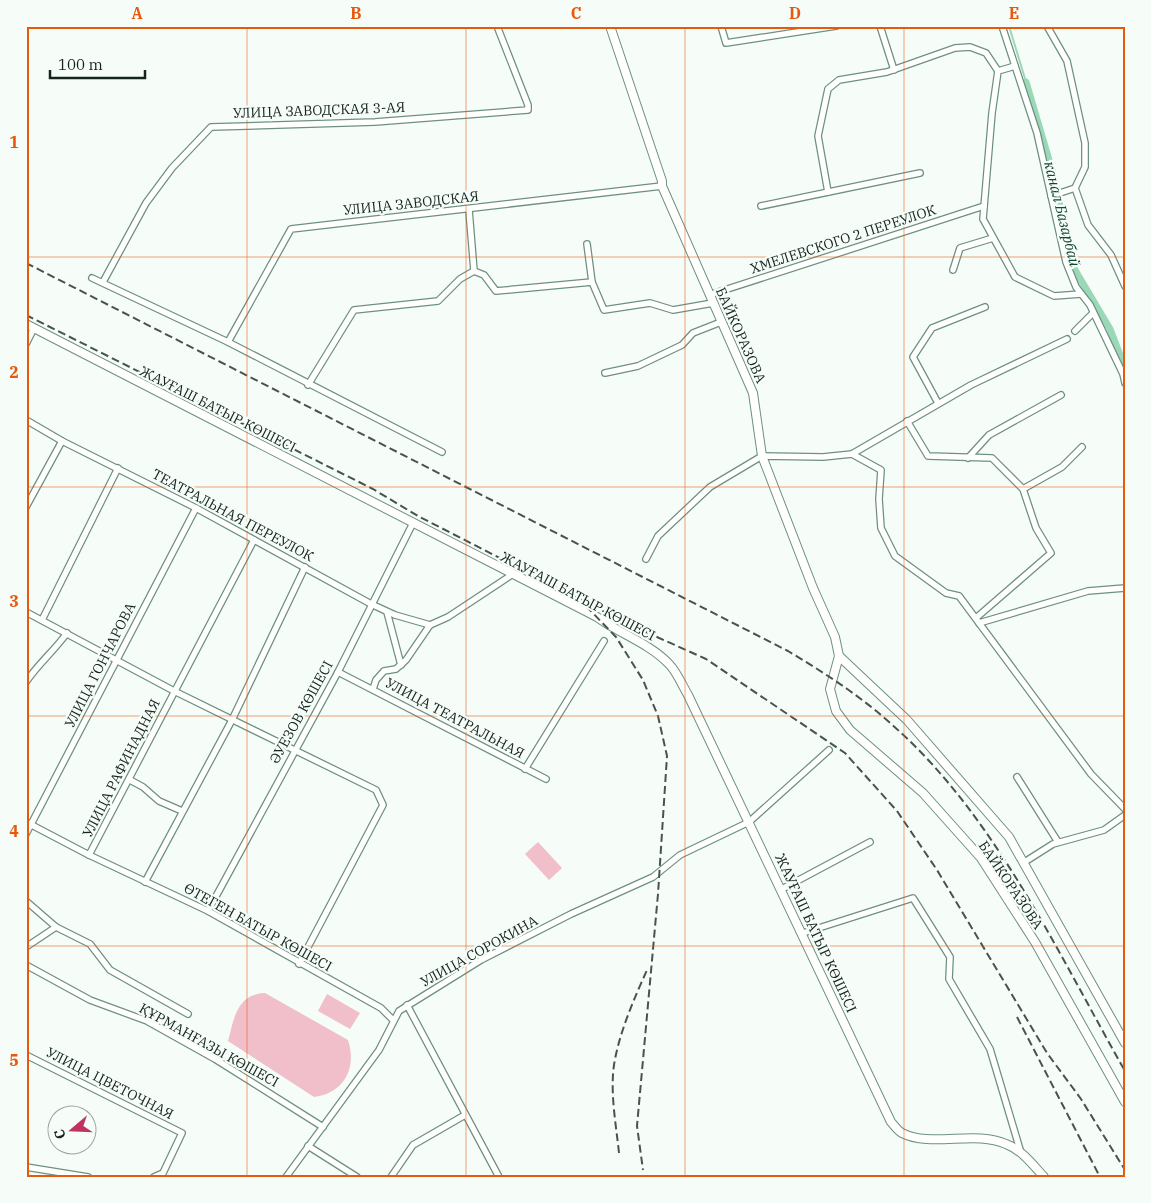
<svg xmlns="http://www.w3.org/2000/svg" width="1151" height="1203" viewBox="0 0 1151 1203" font-family="'IBM Plex Serif',serif">
  <rect width="100%" height="100%" fill="#f6fdf9"/>
  <g fill="#f0bfc9">
    <path d="M538,842l24,26 -13,12 -24,-26z"/>
    <path d="M265,993l83,47c9,27 -3,53 -34,57l-86,-56c6,-23 9,-47 37,-48z"/>
    <path d="M327,994l33,19 -10,16 -32,-18z"/>
  </g>
  <g fill="none" stroke-linecap="round" stroke-linejoin="round">
    <path stroke="#9bd8b8" stroke-width="2" d="M1009,26l17,56"/>
    <path stroke="#9bd8b8" stroke-width="7" d="M1026,82l28,95 18,88 38,64 15,39"/>
    <g stroke="#6d917e" stroke-width="8">
      <g id="street">
        <path d="M721,26l5,17 110,-17"/>
        <path d="M880,26l14,44"/>
        <path d="M1002,26l35,107 29,129 10,25 14,18 33,69 2,9"/>
        <path d="M1047,26l20,35 18,82v24l-10,21 13,37 23,30 14,31"/>
        <path d="M1015,66l-17,5 -6,42 -9,106 32,58 39,19 27,-2"/>
        <path d="M828,192l-10,-56 10,-47 11,-9 48,-8 68,-24 15,-1 16,6 12,18"/>
        <path d="M1051,196l24,-8"/>
        <path d="M761,206l159,-33"/>
        <path d="M469,210l5,61"/>
        <path d="M587,244l5,38"/>
        <path d="M953,270l7,-22 33,-10"/>
        <path d="M92,278l136,64 214,110"/>
        <path d="M103,282l43,-79 26,-35 39,-41 164,-5 153,-12v-5l-31,-79"/>
        <path d="M709,295l275,-89"/>
        <path d="M1075,331l18,-18"/>
        <path d="M228,342l63,-113 371,-43"/>
        <path d="M26,344l8,-16"/>
        <path d="M605,373l33,-7 44,-21 11,-12 28,-11"/>
        <path d="M308,385l46,-75 84,-9 22,-22 14,-8 10,4 12,16 96,-9 12,28 46,-7 23,7 40,-7"/>
        <path d="M938,403l-25,-46 19,-29 53,-21"/>
        <path d="M26,420l36,21 134,67 175,96 24,11 35,10"/>
        <path d="M907,421l21,35 64,2 31,31 13,39 15,25 -75,65"/>
        <path d="M852,454l29,16 -2,29 2,29 14,28 51,37 13,3 132,178 34,35"/>
        <path d="M968,458l21,-23 72,-40"/>
        <path d="M1023,489l39,-22 20,-20"/>
        <path d="M26,507l36,-66"/>
        <path d="M646,559l12,-23 52,-49 52,-31 61,1 29,-3 119,-69 96,-46"/>
        <path d="M26,612l148,79 202,99 7,15 -84,159"/>
        <path d="M387,612l14,53"/>
        <path d="M42,620l76,-152"/>
        <path d="M979,623l109,-32 37,-3"/>
        <path d="M338,672l208,107"/>
        <path d="M26,682c12,-18 28,-31 41,-49"/>
        <path d="M373,689l3,-9 8,-9 12,-2 10,-9 24,-35 18,-8 65,-43"/>
        <path d="M525,769l79,-128"/>
        <path d="M1017,777l41,65"/>
        <path d="M130,780l13,7 16,14 23,10"/>
        <path d="M26,822l63,33 119,56 173,97 12,12"/>
        <path d="M26,834l170,-326"/>
        <path d="M89,855l165,-315"/>
        <path d="M1023,863l30,-19 51,-14 21,-15"/>
        <path d="M145,882l87,-162 73,-153"/>
        <path d="M782,889l88,-47"/>
        <path d="M26,901l30,26 34,17 20,26 78,44"/>
        <path d="M208,911l130,-239 75,-149"/>
        <path d="M803,933l110,-35 37,59 -1,22 41,70 31,104"/>
        <path d="M26,947l30,-20"/>
        <path d="M26,965l64,35 57,21 68,38 108,68"/>
        <path d="M407,1005l92,172"/>
        <path d="M26,1055l156,78 -19,40 -9,4"/>
        <path d="M308,1146l49,31"/>
        <path d="M26,1167l62,10"/>
        <path d="M286,1177l93,-127 20,-39 82,-51 90,-46 82,-37 27,-22 69,-33 80,-72"/>
        <path d="M391,1177l22,-32 52,-30"/>
      </g>
    </g>
    <g stroke="#6d917e" stroke-width="10">
      <g id="secondary">
        <path d="M610,26l52,155v5l91,207 9,63 51,132 22,49 4,19 -9,33 6,22 14,19 73,63 58,65 54,84 90,160"/>
        <path d="M26,324l571,293c23,17 52,26 72,47 8,8 13,21 19,31l203,427c3,3 7,9 11,11 29,15 73,-3 104,11 16,6 27,21 38,33"/>
        <path d="M839,656l68,64 102,117 116,206"/>
      </g>
    </g>
    <use href="#street" stroke="#fff" stroke-width="5.5"/>
    <use href="#secondary" stroke="#fff" stroke-width="8"/>
    <g stroke="#47544d" stroke-width="2" stroke-dasharray="8 4" stroke-linecap="butt">
      <path d="M26,263l762,388c40,24 77,48 111,80 98,89 161,226 226,340"/>
      <path d="M26,315l347,174 45,27 210,108 78,35 139,94 52,58 40,59 110,183 34,46 44,71"/>
      <path d="M586,606l30,31 27,43 15,36 9,40 -9,138 -21,232 6,44"/>
      <path d="M1017,1017l83,160"/>
      <path d="M619,1153c-3,-29 -9,-60 -5,-88 5,-32 20,-66 33,-95"/>
    </g>
  </g>
  <path fill="none" stroke="#e8590c" stroke-width="1" stroke-opacity="0.55" d="M247,26v1151M466,26v1151M685,26v1151M904,26v1151M26,257h1099M26,487h1099M26,716h1099M26,946h1099"/>
  <g text-anchor="middle" stroke-width="4.5" stroke-linejoin="round" paint-order="stroke">
    <g font-size="14" fill="#15241c" stroke="#f6fdf9">
      <text transform="translate(319 110) rotate(-2)" y="5">УЛИЦА ЗАВОДСКАЯ 3-АЯ</text>
      <text transform="translate(411 203) rotate(-6)" y="5">УЛИЦА ЗАВОДСКАЯ</text>
      <text transform="translate(843 239) rotate(-18)" y="5">ХМЕЛЕВСКОГО 2 ПЕРЕУЛОК</text>
      <text transform="translate(741 335) rotate(66)" y="5">БАЙКОРАЗОВА</text>
      <text transform="translate(218 409) rotate(27)" y="5">ЖАУҒАШ БАТЫР КӨШЕСІ</text>
      <text transform="translate(233 515) rotate(28)" y="5">ТЕАТРАЛЬНАЯ ПЕРЕУЛОК</text>
      <text transform="translate(578 596) rotate(28)" y="5">ЖАУҒАШ БАТЫР КӨШЕСІ</text>
      <text transform="translate(100 665) rotate(-63)" y="5">УЛИЦА ГОНЧАРОВА</text>
      <text transform="translate(301 712) rotate(-61)" y="5">ӘУЕЗОВ КӨШЕСІ</text>
      <text transform="translate(455 718) rotate(28)" y="5">УЛИЦА ТЕАТРАЛЬНАЯ</text>
      <text transform="translate(121 768) rotate(-63)" y="5">УЛИЦА РАФИНАДНАЯ</text>
      <text transform="translate(1011 885) rotate(56)" y="5">БАЙКОРАЗОВА</text>
      <text transform="translate(258 927) rotate(29)" y="5">ӨТЕГЕН БАТЫР КӨШЕСІ</text>
      <text transform="translate(816 933) rotate(65)" y="5">ЖАУҒАШ БАТЫР КӨШЕСІ</text>
      <text transform="translate(479 951) rotate(-29)" y="5">УЛИЦА СОРОКИНА</text>
      <text transform="translate(209 1045) rotate(29)" y="5">ҚҰРМАНҒАЗЫ КӨШЕСІ</text>
      <text transform="translate(110 1083) rotate(27)" y="5">УЛИЦА ЦВЕТОЧНАЯ</text>
    </g>
    <g font-size="15" font-style="italic" fill="#154631" stroke="#f6fdf9">
      <text transform="translate(1062 214) rotate(76)" y="5">канал Базарбай</text>
    </g>
  </g>
  <rect width="1151" height="1203" fill="none" stroke="#f6fdf9" stroke-width="55"/>
  <g transform="translate(72 1130) rotate(251)"><circle r="24" fill="#f6fdf9" stroke="#9ca6a1"/>
  <path d="M0-4L9 19L0 12L-9 19Z" fill="#bf3262"/>
  <text y="-8" font-size="14" font-weight="bold" text-anchor="middle" fill="#15241c">С</text>
  </g>
  <path d="M50 70v8h95v-8" fill="none" stroke="#15241c" stroke-width="2.5"/>
  <text x="58" y="70" font-size="15" fill="#15241c" stroke="#f6fdf9" stroke-width="4" paint-order="stroke">100 m</text>
  <rect x="28" y="28" width="1096" height="1148" fill="none" stroke="#e8590c" stroke-width="2"/>
  <g font-size="16" text-anchor="middle" font-weight="bold" fill="#e8590c">
    <text x="137" y="19">A</text>
    <text x="356" y="19">B</text>
    <text x="576" y="19">C</text>
    <text x="795" y="19">D</text>
    <text x="1014" y="19">E</text>
    <text x="14" y="148">1</text>
    <text x="14" y="378">2</text>
    <text x="14" y="607">3</text>
    <text x="14" y="837">4</text>
    <text x="14" y="1066">5</text>
  </g>
</svg>
